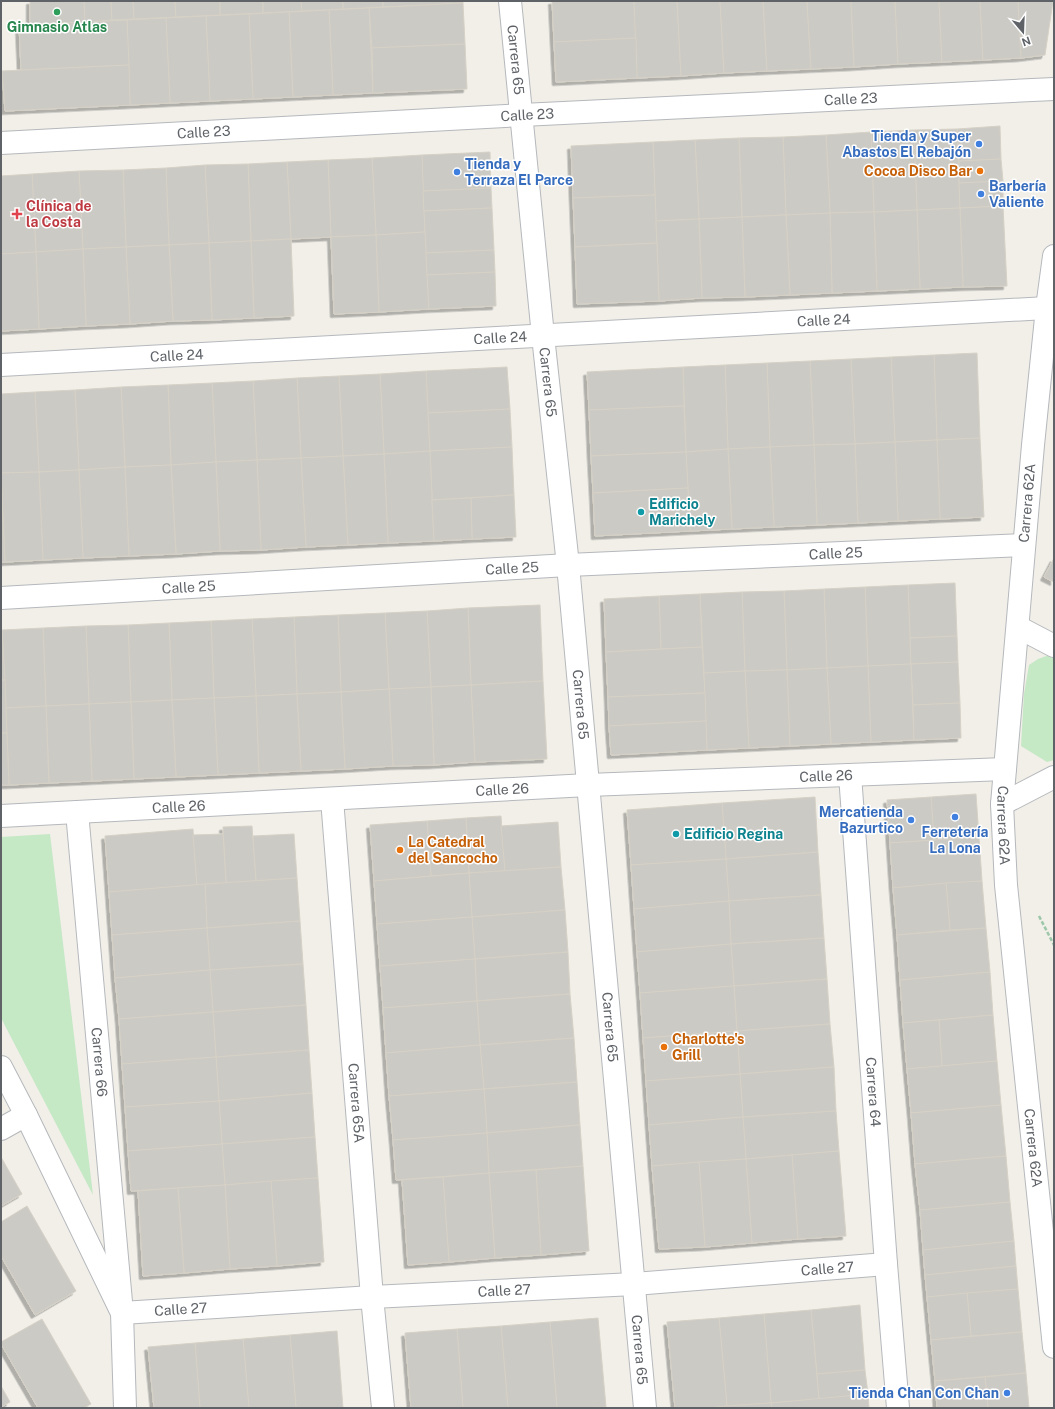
<svg xmlns="http://www.w3.org/2000/svg" width="1055" height="1409" viewBox="0 0 1055 1409" font-family="'Public Sans',sans-serif">
  <defs>
    <filter id="shadow"><feDropShadow dx="-3.5" dy="3.5" stdDeviation="0" flood-color="#0004"/></filter>
  </defs>
  <rect width="100%" height="100%" fill="#f1efe8"/>
  <g fill="#c5e8c5">
    <path d="M1052,654l2,1v105l-7,2 -26,-16 3,-52 5,-29 9,-6z"/>
    <path d="M50,834l43,361 -92,-177v-181z"/>
  </g>
  <g fill="#cccac5" stroke="#d6d1c6" filter="url(#shadow)">
    <path d="M30,1h54l1,21 -55,2z"/>
    <path d="M84,1h27l1,19 -27,2z"/>
    <path d="M111,1h22l1,18 -22,1z"/>
    <path d="M133,1h42l1,16 -42,2z"/>
    <path d="M175,1h45v14l-44,2z"/>
    <path d="M220,1h43v12l-43,2z"/>
    <path d="M263,1h38l1,10 -39,2z"/>
    <path d="M301,1h42v8l-41,2z"/>
    <path d="M343,1h40v6l-40,2z"/>
    <path d="M383,1h80v2l-80,4z"/>
    <path d="M552,1h82l2,37 -82,4z"/>
    <path d="M634,1h43l4,75 -44,2z"/>
    <path d="M677,1h43l4,72 -43,3z"/>
    <path d="M720,1h43l4,70 -43,2z"/>
    <path d="M763,1h44l4,68 -44,2z"/>
    <path d="M807,1h44l3,66 -43,2z"/>
    <path d="M851,1h44l3,63 -44,3z"/>
    <path d="M895,1h44l3,61 -44,2z"/>
    <path d="M939,1h41l3,59 -41,2z"/>
    <path d="M980,1h38l3,57 -38,2z"/>
    <path d="M1018,1h35l-8,54 -24,3z"/>
    <path d="M463,3l2,41 -93,4 -3,-40z"/>
    <path d="M369,8l4,85 -40,2 -4,-85z"/>
    <path d="M329,10l4,85 -40,2 -4,-85z"/>
    <path d="M289,12l4,85 -40,2 -4,-85z"/>
    <path d="M249,14l4,85 -43,2 -4,-85z"/>
    <path d="M206,16l4,85 -40,2 -4,-85z"/>
    <path d="M166,18l4,85 -40,2 -3,-85z"/>
    <path d="M127,20l2,45 -108,5 -2,-45z"/>
    <path d="M636,38l1,40 -81,4 -2,-40z"/>
    <path d="M465,44l2,45 -94,4 -1,-45z"/>
    <path d="M129,65l1,40 -125,6 -3,-40z"/>
    <path d="M1000,126l1,33 -42,2 -2,-32z"/>
    <path d="M957,129l3,79 -43,2 -3,-80z"/>
    <path d="M914,130l3,80 -43,2 -3,-80z"/>
    <path d="M871,132l3,80 -44,1 -4,-78z"/>
    <path d="M826,135l4,78 -44,2 -3,-78z"/>
    <path d="M783,137l3,78 -44,2 -3,-79z"/>
    <path d="M739,138l3,79 -43,2 -4,-79z"/>
    <path d="M695,140l4,79 -43,2 -3,-79z"/>
    <path d="M653,142l2,53 -82,3 -2,-52z"/>
    <path d="M490,152l1,36 -68,3 -1,-36z"/>
    <path d="M422,155l3,77 -49,3 -4,-77z"/>
    <path d="M372,158l4,77 -45,2 -3,-77z"/>
    <path d="M1001,159l2,22 -44,2v-22z"/>
    <path d="M328,160l3,77 -40,2 -4,-77z"/>
    <path d="M287,162l4,77 -40,2 -3,-77z"/>
    <path d="M248,164l3,77 -42,2 -4,-78z"/>
    <path d="M205,165l4,78 -40,2 -3,-77z"/>
    <path d="M166,168l3,77 -43,2 -3,-77z"/>
    <path d="M123,170l3,77 -43,2 -4,-78z"/>
    <path d="M79,171l4,78 -47,3 -4,-78z"/>
    <path d="M32,174l4,78 -35,2v-78z"/>
    <path d="M1003,181v25l-43,2 -1,-25z"/>
    <path d="M491,188l1,20 -68,3 -1,-20z"/>
    <path d="M655,195l2,48 -82,4 -2,-49z"/>
    <path d="M1003,206l4,80 -44,1 -3,-79z"/>
    <path d="M492,208l2,42 -68,3 -2,-42z"/>
    <path d="M960,208l3,79 -43,2 -3,-79z"/>
    <path d="M917,210l3,79 -43,2 -3,-79z"/>
    <path d="M874,212l3,79 -45,2 -2,-80z"/>
    <path d="M830,213l2,80 -42,2 -4,-80z"/>
    <path d="M786,215l4,80 -45,2 -3,-80z"/>
    <path d="M742,217l3,80 -43,1 -3,-79z"/>
    <path d="M699,219l3,79 -43,3 -3,-80z"/>
    <path d="M425,232l4,77 -50,3 -3,-77z"/>
    <path d="M376,235l3,77 -45,2 -3,-77z"/>
    <path d="M291,239l3,77 -40,2 -3,-77z"/>
    <path d="M251,241l3,77 -42,2 -3,-77z"/>
    <path d="M209,243l3,77 -39,1 -4,-76z"/>
    <path d="M657,243l2,58 -82,3 -2,-57z"/>
    <path d="M169,245l4,76 -43,3 -4,-77z"/>
    <path d="M126,247l4,77 -44,2 -3,-77z"/>
    <path d="M83,249l3,77 -47,3 -3,-77z"/>
    <path d="M494,250l1,22 -68,3 -1,-22z"/>
    <path d="M36,252l3,77 -38,2v-77z"/>
    <path d="M495,272l1,34 -67,3 -2,-34z"/>
    <path d="M977,353l3,85 -43,2 -3,-85z"/>
    <path d="M934,355l3,85 -42,2 -4,-85z"/>
    <path d="M891,357l4,85 -40,2 -4,-85z"/>
    <path d="M851,359l4,85 -41,1 -4,-84z"/>
    <path d="M810,361l4,84 -44,2 -3,-84z"/>
    <path d="M767,363l3,84 -42,2 -3,-84z"/>
    <path d="M725,365l3,84 -42,3 -3,-85z"/>
    <path d="M507,367l3,42 -82,4 -2,-42z"/>
    <path d="M683,367l1,39 -95,4 -2,-38z"/>
    <path d="M426,371l4,80 -46,3 -4,-80z"/>
    <path d="M380,374l4,80 -41,2 -4,-80z"/>
    <path d="M339,376l4,80 -42,2 -4,-80z"/>
    <path d="M297,378l4,80 -44,2 -4,-79z"/>
    <path d="M253,381l4,79 -41,2 -4,-79z"/>
    <path d="M212,383l4,79 -45,3 -3,-80z"/>
    <path d="M168,385l3,80 -46,2 -4,-80z"/>
    <path d="M121,387l4,80 -46,3 -4,-80z"/>
    <path d="M75,390l4,80 -40,2 -4,-80z"/>
    <path d="M35,392l4,80 -38,1v-79z"/>
    <path d="M684,406l2,46 -95,4 -2,-46z"/>
    <path d="M510,409l2,38 -82,4 -2,-38z"/>
    <path d="M980,438l4,79 -44,2 -3,-79z"/>
    <path d="M937,440l3,79 -42,2 -3,-79z"/>
    <path d="M895,442l3,79 -40,2 -3,-79z"/>
    <path d="M855,444l3,79 -41,2 -3,-80z"/>
    <path d="M814,445l3,80 -43,2 -4,-80z"/>
    <path d="M512,447l2,48 -82,5 -2,-49z"/>
    <path d="M770,447l4,80 -42,2 -4,-80z"/>
    <path d="M728,449l4,80 -42,2 -4,-79z"/>
    <path d="M430,451l4,90 -46,2 -4,-89z"/>
    <path d="M686,452l2,36 -95,5 -2,-37z"/>
    <path d="M384,454l4,89 -40,2 -5,-89z"/>
    <path d="M343,456l5,89 -42,2 -5,-89z"/>
    <path d="M301,458l5,89 -45,3 -4,-90z"/>
    <path d="M257,460l4,90 -41,1 -4,-89z"/>
    <path d="M216,462l4,89 -44,3 -5,-89z"/>
    <path d="M171,465l5,89 -47,2 -4,-89z"/>
    <path d="M125,467l4,89 -46,2 -4,-88z"/>
    <path d="M79,470l4,88 -40,2 -4,-88z"/>
    <path d="M39,472l4,88 -38,2 -4,-89z"/>
    <path d="M1,478l4,84h-4z"/>
    <path d="M688,488l2,43 -95,5 -2,-43z"/>
    <path d="M514,495l2,42 -44,2 -1,-41z"/>
    <path d="M471,498l1,41 -38,2 -2,-41z"/>
    <path d="M1054,558v24l-10,-5z"/>
    <path d="M955,583l2,53 -47,2 -2,-53z"/>
    <path d="M908,585l3,79 -43,2 -3,-79z"/>
    <path d="M865,587l3,79 -41,2 -3,-79z"/>
    <path d="M824,589l3,79 -40,2 -3,-79z"/>
    <path d="M784,591l3,79 -42,1 -3,-79z"/>
    <path d="M742,592l3,79 -41,2 -4,-79z"/>
    <path d="M700,594l2,53 -41,2 -2,-53z"/>
    <path d="M659,596l2,53 -55,3 -2,-53z"/>
    <path d="M540,605l3,76 -72,4 -3,-77z"/>
    <path d="M468,608l3,77 -40,2 -4,-76z"/>
    <path d="M427,611l4,76 -42,2 -4,-76z"/>
    <path d="M385,613l4,76 -48,3 -3,-77z"/>
    <path d="M338,615l3,77 -44,2 -3,-77z"/>
    <path d="M294,617l3,77 -41,2 -4,-77z"/>
    <path d="M252,619l4,77 -42,2 -3,-77z"/>
    <path d="M211,621l3,77 -42,2 -3,-77z"/>
    <path d="M169,623l3,77 -41,2 -3,-77z"/>
    <path d="M128,625l3,77 -42,2 -3,-78z"/>
    <path d="M86,626l3,78 -43,2 -3,-78z"/>
    <path d="M43,628l3,78 -40,2 -4,-78z"/>
    <path d="M1,630h1l3,50h-4z"/>
    <path d="M957,636l1,26 -47,2 -1,-26z"/>
    <path d="M702,647l3,46 -97,4 -2,-45z"/>
    <path d="M958,662l2,41 -47,2 -2,-41z"/>
    <path d="M911,664l3,76 -43,2 -3,-76z"/>
    <path d="M868,666l3,76 -40,2 -4,-76z"/>
    <path d="M827,668l4,76 -41,2 -3,-76z"/>
    <path d="M787,670l3,76 -41,2 -4,-77z"/>
    <path d="M745,671l4,77 -42,2 -3,-77z"/>
    <path d="M1,680h4l2,53h-6z"/>
    <path d="M543,681l4,78 -72,3 -4,-77z"/>
    <path d="M471,685l4,77 -41,3 -3,-78z"/>
    <path d="M431,687l3,78 -41,1 -4,-77z"/>
    <path d="M389,689l4,77 -48,3 -4,-77z"/>
    <path d="M341,692l4,77 -44,2 -4,-77z"/>
    <path d="M705,693l1,28 -97,5 -1,-29z"/>
    <path d="M297,694l4,77 -42,2 -3,-77z"/>
    <path d="M256,696l3,77 -41,2 -4,-77z"/>
    <path d="M214,698l4,77 -42,2 -4,-77z"/>
    <path d="M172,700l4,77 -42,2 -3,-77z"/>
    <path d="M131,702l3,77 -42,2 -3,-77z"/>
    <path d="M960,703l1,35 -47,2 -1,-35z"/>
    <path d="M89,704l3,77 -43,2 -3,-77z"/>
    <path d="M46,706l3,77 -40,2 -3,-77z"/>
    <path d="M706,721l1,29 -96,5 -2,-29z"/>
    <path d="M1,733h6l2,52h-8z"/>
    <path d="M976,794l3,43 -45,3 -3,-43z"/>
    <path d="M815,797l3,55 -92,7 -4,-56z"/>
    <path d="M931,797l3,43 -44,3 -3,-43z"/>
    <path d="M722,803l4,56 -95,6 -4,-55z"/>
    <path d="M501,816l4,55 -36,2 -3,-55z"/>
    <path d="M466,818l3,55 -38,3 -4,-55z"/>
    <path d="M427,821l4,55 -57,5 -4,-56z"/>
    <path d="M558,822l3,45 -56,4 -4,-45z"/>
    <path d="M252,826l4,55 -30,2 -3,-56z"/>
    <path d="M193,829l4,56 -88,7 -4,-56z"/>
    <path d="M223,834l3,49 -29,2 -4,-50z"/>
    <path d="M294,834l3,44 -41,3 -3,-45z"/>
    <path d="M979,837l3,44 -89,7 -3,-45z"/>
    <path d="M818,852l3,43 -92,6 -3,-42z"/>
    <path d="M726,859l3,42 -95,8 -3,-44z"/>
    <path d="M561,867l4,43 -93,7 -3,-44z"/>
    <path d="M469,873l3,44 -95,7 -3,-43z"/>
    <path d="M297,878l3,43 -93,7 -2,-44z"/>
    <path d="M982,881l4,47 -36,2 -4,-47z"/>
    <path d="M946,883l4,47 -53,5 -4,-47z"/>
    <path d="M205,884l2,44 -95,7 -3,-43z"/>
    <path d="M821,895l3,43 -93,6 -2,-43z"/>
    <path d="M729,901l2,43 -94,8 -3,-43z"/>
    <path d="M565,910l3,42 -93,7 -3,-42z"/>
    <path d="M472,917l3,42 -95,7 -3,-42z"/>
    <path d="M300,921l3,43 -93,6 -3,-42z"/>
    <path d="M207,928l3,42 -95,8 -3,-43z"/>
    <path d="M986,928l4,44 -90,8 -3,-45z"/>
    <path d="M824,938l3,41 -93,7 -3,-42z"/>
    <path d="M731,944l3,42 -94,7 -3,-41z"/>
    <path d="M568,952l2,42 -93,7 -2,-42z"/>
    <path d="M475,959l2,42 -94,7 -3,-42z"/>
    <path d="M303,964l3,41 -93,7 -3,-42z"/>
    <path d="M210,970l3,42 -94,7 -4,-41z"/>
    <path d="M990,972l3,43 -90,8 -3,-43z"/>
    <path d="M827,979l3,45 -93,7 -3,-45z"/>
    <path d="M734,986l3,45 -94,7 -3,-45z"/>
    <path d="M570,994l4,44 -94,7 -3,-44z"/>
    <path d="M477,1001l3,44 -94,8 -3,-45z"/>
    <path d="M306,1005l3,45 -93,7 -3,-45z"/>
    <path d="M213,1012l3,45 -94,7 -3,-45z"/>
    <path d="M993,1015l4,46 -55,5 -3,-46z"/>
    <path d="M939,1020l3,46 -35,3 -4,-46z"/>
    <path d="M830,1024l4,43 -94,7 -3,-43z"/>
    <path d="M737,1031l3,43 -94,7 -3,-43z"/>
    <path d="M574,1038l3,44 -93,7 -4,-44z"/>
    <path d="M480,1045l4,44 -95,7 -3,-43z"/>
    <path d="M309,1050l3,43 -93,8 -3,-44z"/>
    <path d="M216,1057l3,44 -94,6 -3,-43z"/>
    <path d="M997,1061l4,44 -90,8 -4,-44z"/>
    <path d="M834,1067l2,44 -93,6 -3,-43z"/>
    <path d="M740,1074l3,43 -94,8 -3,-44z"/>
    <path d="M577,1082l3,43 -93,8 -3,-44z"/>
    <path d="M484,1089l3,44 -94,7 -4,-44z"/>
    <path d="M312,1093l3,44 -93,7 -3,-43z"/>
    <path d="M219,1101l3,43 -94,7 -3,-44z"/>
    <path d="M1001,1105l5,51 -91,8 -4,-51z"/>
    <path d="M836,1111l3,40 -93,8 -3,-42z"/>
    <path d="M743,1117l3,42 -94,7 -3,-41z"/>
    <path d="M580,1125l3,41 -94,7 -2,-40z"/>
    <path d="M487,1133l2,40 -93,7 -3,-40z"/>
    <path d="M315,1137l3,41 -93,7 -3,-41z"/>
    <path d="M222,1144l3,41 -94,6 -3,-40z"/>
    <path d="M839,1151l7,85 -48,3 -6,-84z"/>
    <path d="M792,1155l6,84 -46,4 -6,-84z"/>
    <path d="M1006,1156l4,46 -90,8 -5,-46z"/>
    <path d="M1,1157l21,37 -21,12z"/>
    <path d="M746,1159l6,84 -47,4 -6,-85z"/>
    <path d="M699,1162l6,85 -46,2 -7,-83z"/>
    <path d="M583,1166l6,85 -48,4 -5,-85z"/>
    <path d="M536,1170l5,85 -46,3 -6,-85z"/>
    <path d="M489,1173l6,85 -46,4 -6,-85z"/>
    <path d="M443,1177l6,85 -41,3 -6,-85z"/>
    <path d="M318,1178l6,84 -47,4 -6,-85z"/>
    <path d="M271,1181l6,85 -47,3 -5,-84z"/>
    <path d="M225,1185l5,84 -46,4 -6,-85z"/>
    <path d="M178,1188l6,85 -41,3 -5,-85z"/>
    <path d="M1010,1202l4,39 -91,9 -3,-40z"/>
    <path d="M27,1206l49,85 -41,24 -34,-59v-34z"/>
    <path d="M1014,1241l2,25 -91,9 -2,-25z"/>
    <path d="M1016,1266l2,23 -91,8 -2,-22z"/>
    <path d="M1018,1289l4,43 -51,4 -4,-43z"/>
    <path d="M967,1293l4,43 -40,4 -4,-43z"/>
    <path d="M860,1305l5,65 -48,4 -6,-64z"/>
    <path d="M811,1310l8,89 -48,4 -7,-89z"/>
    <path d="M764,1314l7,89 -44,3 -8,-88z"/>
    <path d="M598,1318l8,89 -49,1 -7,-86z"/>
    <path d="M719,1318l8,88 -18,2h-34l-8,-86z"/>
    <path d="M42,1319l49,85 -8,4h-45l-37,-64v-2z"/>
    <path d="M550,1322l7,86h-49l-7,-82z"/>
    <path d="M501,1326l7,82h-45l-6,-79z"/>
    <path d="M457,1329l6,79h-52l-6,-75z"/>
    <path d="M337,1331l6,77h-47l-6,-73z"/>
    <path d="M1022,1332l4,41 -91,8 -4,-41z"/>
    <path d="M290,1335l6,73h-47l-6,-69z"/>
    <path d="M243,1339l6,69h-49l-5,-65z"/>
    <path d="M195,1343l5,65h-46l-6,-61z"/>
    <path d="M865,1370l3,24 -49,5 -2,-25z"/>
    <path d="M1026,1373l3,35h-41l-3,-31z"/>
    <path d="M985,1377l3,31h-51l-2,-27z"/>
    <path d="M1,1386l9,16 -9,5z"/>
    <path d="M868,1394l1,14h-97l-1,-5z"/>
    <path d="M771,1403l1,5h-63l18,-2z"/>
  </g>
  <g fill="none" stroke-linecap="round" stroke-linejoin="round">
    <g stroke="#b5b8bc" stroke-width="24">
      <g id="street">
        <path id="s1" d="M510,1l33,335 25,229 77,843"/>
        <path id="s2" d="M1,143l521,-28 532,-26"/>
        <path id="s3" d="M1054,256l-7,52 -14,137 -31,359 4,81 48,462"/>
        <path id="s4" d="M1,365l1046,-57"/>
        <path id="s5" d="M1,598l567,-33 455,-20"/>
        <path d="M1018,627l36,19"/>
        <path id="s6" d="M850,775l36,489 12,144"/>
        <path id="s7" d="M332,799l40,498 11,111"/>
        <path d="M1002,804l52,-27"/>
        <path id="s8" d="M77,812l45,501 250,-16 262,-13 252,-20"/>
        <path id="s9" d="M1,816l587,-31 417,-16"/>
        <path d="M1,1067l25,48 96,198 3,95"/>
        <path d="M1,1129l25,-14"/>
      </g>
    </g>
    <path stroke="#9cc7a9" stroke-width="2.5" stroke-dasharray="4 2" stroke-linecap="butt" d="M1039,916l15,29"/>
    <use href="#street" stroke="#fff" stroke-width="22"/>
  </g>
  <circle fill="#2e9e5b" stroke="#fff" stroke-width="1.5" cx="57" cy="12" r="4"/>
  <g fill="#3f7fe0" stroke="#fff" stroke-width="1.5">
    <circle cx="979" cy="144" r="4"/>
    <circle cx="457" cy="172" r="4"/>
    <circle cx="981" cy="194" r="4"/>
    <circle cx="955" cy="817" r="4"/>
    <circle cx="911" cy="820" r="4"/>
    <circle cx="1007" cy="1393" r="4"/>
  </g>
  <g fill="#e8710a" stroke="#fff" stroke-width="1.5">
    <circle cx="980" cy="171" r="4"/>
    <circle cx="400" cy="850" r="4"/>
    <circle cx="664" cy="1047" r="4"/>
  </g>
  <path fill="#e0444e" stroke="#fff" stroke-width="1.5" d="M15 208h4v4h4v4h-4v4h-4v-4h-4v-4h4z"/>
  <g fill="#0f9aa8" stroke="#fff" stroke-width="1.5">
    <circle cx="641" cy="512" r="4"/>
    <circle cx="676" cy="834" r="4"/>
  </g>
  <g text-anchor="middle" stroke-width="3" stroke-linejoin="round" paint-order="stroke">
    <g font-size="14" font-weight="bold" fill="#27864d" stroke="#fff">
      <text x="57" y="32">Gimnasio Atlas</text>
    </g>
    <g font-size="14" fill="#5f6368" stroke="#fff">
      <text dy="5" stroke="none"><textPath href="#s1" startOffset="59">Carrera 65</textPath></text>
      <text dy="5" stroke="none"><textPath href="#s2" startOffset="851">Calle 23</textPath></text>
      <text dy="5" stroke="none"><textPath href="#s2" startOffset="527">Calle 23</textPath></text>
      <text dy="5" stroke="none"><textPath href="#s2" startOffset="203">Calle 23</textPath></text>
      <text dy="5" stroke="none"><textPath href="#s4" startOffset="824">Calle 24</textPath></text>
      <text dy="5" stroke="none"><textPath href="#s4" startOffset="500">Calle 24</textPath></text>
      <text dy="5" stroke="none"><textPath href="#s4" startOffset="176">Calle 24</textPath></text>
      <text dy="5" stroke="none"><textPath href="#s1" startOffset="383">Carrera 65</textPath></text>
      <text transform="translate(1027 503) rotate(-85)" y="5">Carrera 62A</text>
      <text dy="5" stroke="none"><textPath href="#s5" startOffset="836">Calle 25</textPath></text>
      <text dy="5" stroke="none"><textPath href="#s5" startOffset="512">Calle 25</textPath></text>
      <text dy="5" stroke="none"><textPath href="#s5" startOffset="188">Calle 25</textPath></text>
      <text dy="5" stroke="none"><textPath href="#s1" startOffset="707">Carrera 65</textPath></text>
      <text dy="5" stroke="none"><textPath href="#s9" startOffset="826">Calle 26</textPath></text>
      <text dy="5" stroke="none"><textPath href="#s9" startOffset="502">Calle 26</textPath></text>
      <text dy="5" stroke="none"><textPath href="#s9" startOffset="178">Calle 26</textPath></text>
      <text dy="5" stroke="none"><textPath href="#s3" startOffset="572">Carrera 62A</textPath></text>
      <text dy="5" stroke="none"><textPath href="#s1" startOffset="1031">Carrera 65</textPath></text>
      <text dy="5" stroke="none"><textPath href="#s8" startOffset="251">Carrera 66</textPath></text>
      <text dy="5" stroke="none"><textPath href="#s6" startOffset="318">Carrera 64</textPath></text>
      <text dy="5" stroke="none"><textPath href="#s7" startOffset="305">Carrera 65A</textPath></text>
      <text dy="5" stroke="none"><textPath href="#s3" startOffset="896">Carrera 62A</textPath></text>
      <text dy="5" stroke="none"><textPath href="#s8" startOffset="1210">Calle 27</textPath></text>
      <text dy="5" stroke="none"><textPath href="#s8" startOffset="886">Calle 27</textPath></text>
      <text dy="5" stroke="none"><textPath href="#s8" startOffset="562">Calle 27</textPath></text>
      <text dy="5" stroke="none"><textPath href="#s1" startOffset="1355">Carrera 65</textPath></text>
    </g>
    <g font-size="14" font-weight="bold" fill="#366cbe" stroke="#fff" text-anchor="end">
      <text x="971" y="141">Tienda y Super<tspan x="971" dy="16">Abastos El Rebajón</tspan></text>
      <text x="465" y="169" text-anchor="start">Tienda y<tspan x="465" dy="16">Terraza El Parce</tspan></text>
      <text x="989" y="191" text-anchor="start">Barbería<tspan x="989" dy="16">Valiente</tspan></text>
      <text x="903" y="817">Mercatienda<tspan x="903" dy="16">Bazurtico</tspan></text>
      <text x="955" y="837" text-anchor="middle">Ferretería<tspan x="955" dy="16">La Lona</tspan></text>
      <text x="999" y="1398">Tienda Chan Con Chan</text>
    </g>
    <g font-size="14" font-weight="bold" fill="#c56008" stroke="#fff" text-anchor="start">
      <text x="972" y="176" text-anchor="end">Cocoa Disco Bar</text>
      <text x="408" y="847">La Catedral<tspan x="408" dy="16">del Sancocho</tspan></text>
      <text x="672" y="1044">Charlotte's<tspan x="672" dy="16">Grill</tspan></text>
    </g>
    <g font-size="14" font-weight="bold" fill="#be3a42" stroke="#fff" text-anchor="start">
      <text x="26" y="211">Clínica de<tspan x="26" dy="16">la Costa</tspan></text>
    </g>
    <g font-size="14" font-weight="bold" fill="#0d838f" stroke="#fff" text-anchor="start">
      <text x="649" y="509">Edificio<tspan x="649" dy="16">Marichely</tspan></text>
      <text x="684" y="839">Edificio Regina</text>
    </g>
  </g>
  <rect width="1055" height="1409" fill="none" stroke="#5f6368" stroke-width="4"/>
  <g transform="translate(1023 32) rotate(161)" stroke="#ffffff" stroke-width="3" paint-order="stroke">
  <path d="M0-3L7 15L0 10L-7 15Z" fill="#5f6368"/>
  <text y="-6" font-size="11" font-weight="bold" text-anchor="middle" fill="#5f6368">N</text>
  </g>
</svg>
